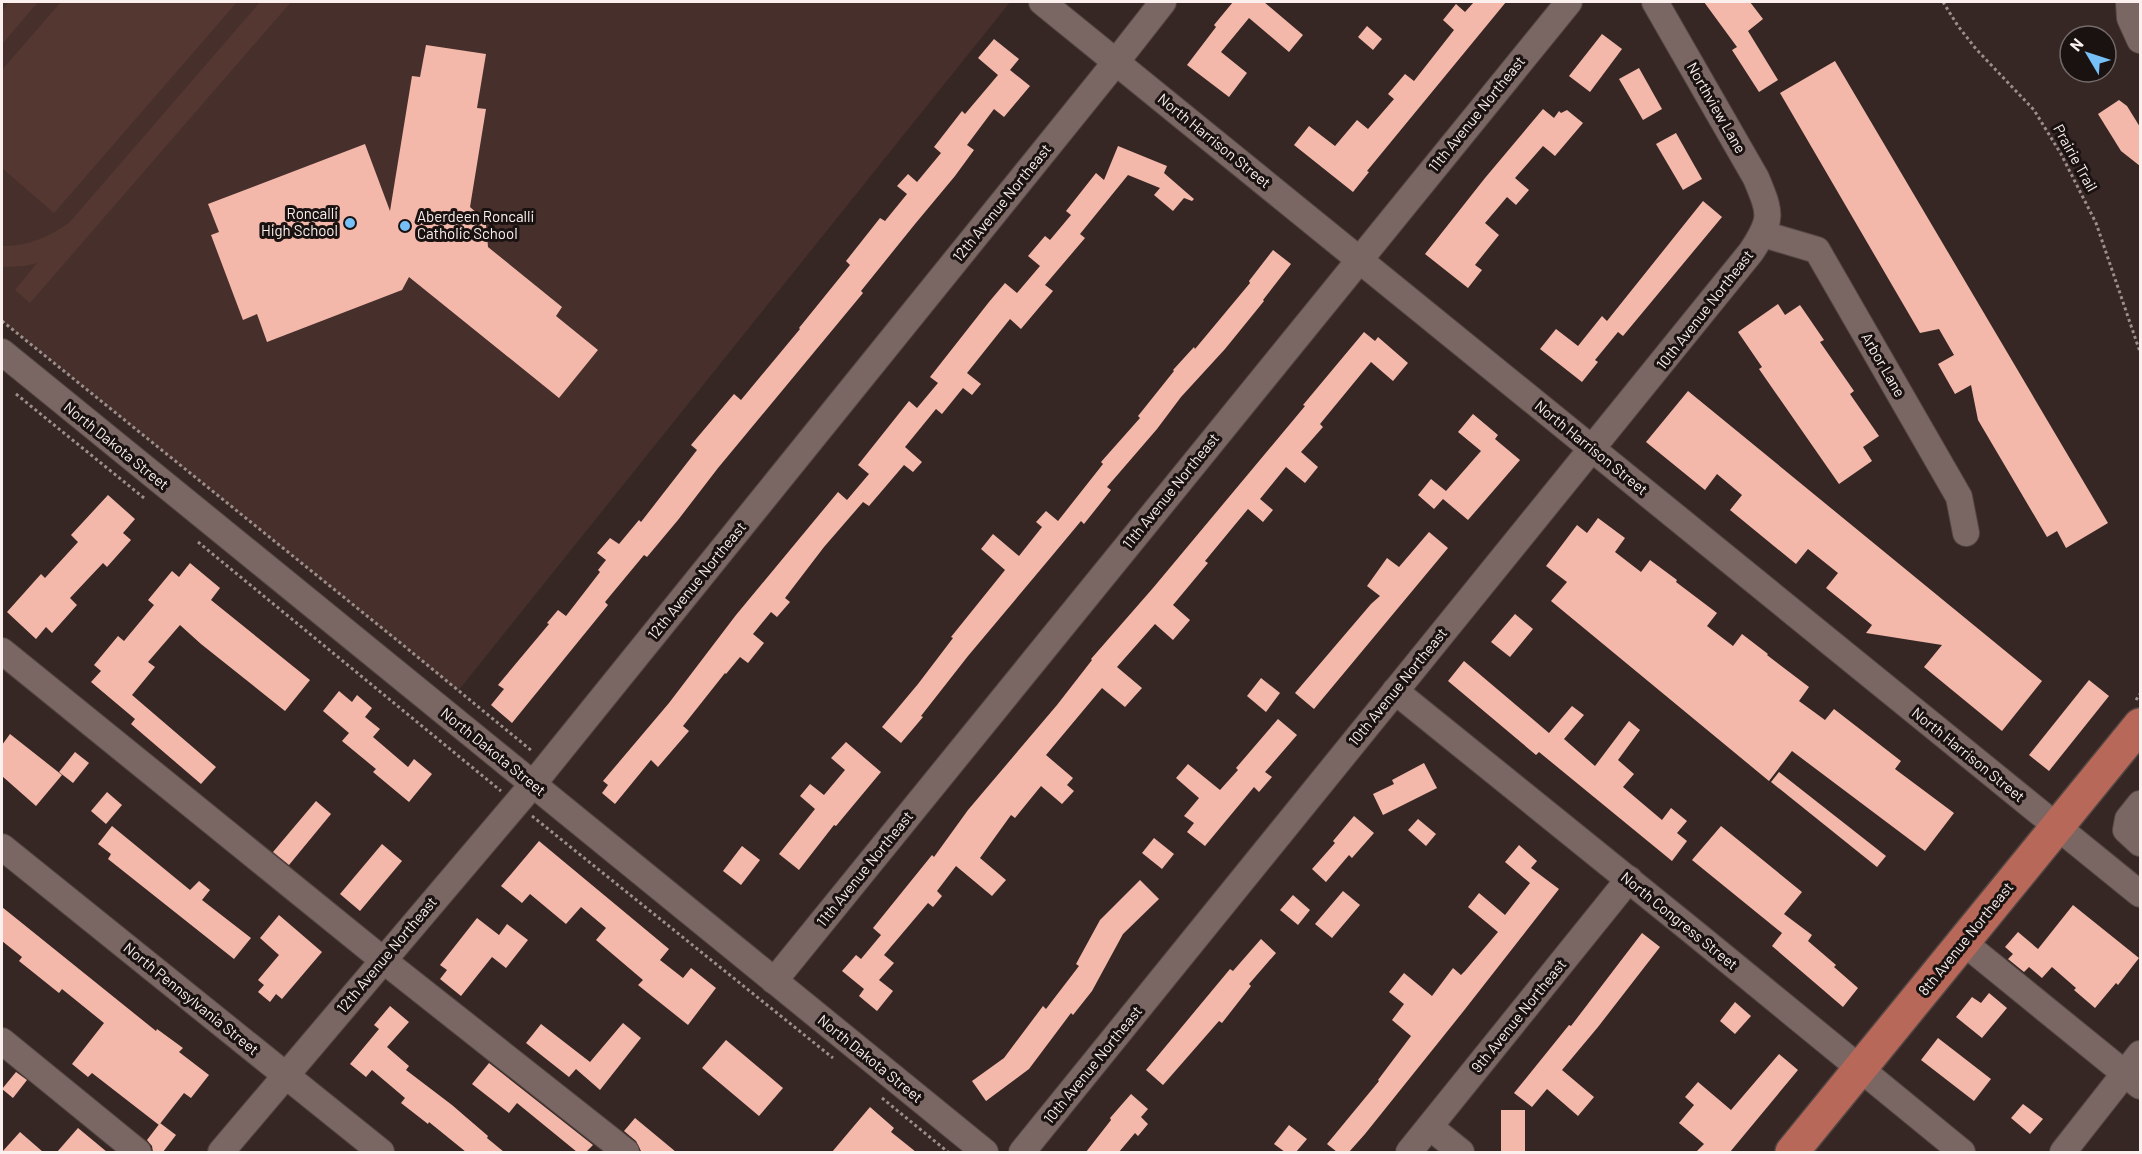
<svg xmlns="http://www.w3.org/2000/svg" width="2142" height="1154" viewBox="0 0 2142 1154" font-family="Barlow,sans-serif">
  <rect width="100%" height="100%" fill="#372724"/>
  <path fill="#47302c" d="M2,2h1008l-552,689 -456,-370z"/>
  <g fill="#543730">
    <path d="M9,2h29l-36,42v-33z"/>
    <path d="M61,2h176l-183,211 -52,-45v-98z"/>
    <path d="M260,2h31l-261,301 -15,-13 22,-27 -12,3 -23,1v-21c24,1 47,-9 67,-23z"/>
  </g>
  <g fill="#f4b8ab">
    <path d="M1233,2h31l39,33 -14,17 -40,-34 -28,34 26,21 -18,24 -42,-32 29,-38 -2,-2z"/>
    <path d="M1474,2h32l-139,169 2,1 -16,20 -59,-47 15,-19 26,20 22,-26 11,9 26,-30 -6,-5 17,-20 9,7 40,-51 -11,-10 13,-16 9,8z"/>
    <path d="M1704,2h46l13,17 -15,12 30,49 -19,12 -27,-42 5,-3z"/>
    <path d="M1367,26l15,13 -9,11 -15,-13z"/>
    <path d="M1602,34l20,15 -32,43 -21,-16z"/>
    <path d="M994,39l25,20 -9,11 20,16 -26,31 -10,-8 -27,36 7,5 -19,26 -40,48 -54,67 2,2 -145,175 -40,52 -31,37 -3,-2 -39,47 3,3 -96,118 -21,-18 13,-16 -6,-4 51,-61 -2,-1 11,-13 8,6 34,-44 -2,-2 8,-10 -9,-7 13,-15 9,6 20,-24 2,2 56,-72 -6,-5 43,-51 7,6 59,-71 -1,-1 51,-63 -4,-4 34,-43 5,3 22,-27 -10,-8 11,-12 9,8 24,-29 -7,-6 28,-36 3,3 33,-39 -20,-17z"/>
    <path d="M426,45l60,9 -9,54 9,1 -16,98 9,8 7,10 2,22 74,60 -6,9 42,34 -39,48 -150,-121 -7,13 -135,52 -10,-28 -14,6 -32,-85 8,-3 -11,-28 157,-60 25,67 22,-135 8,1z"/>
    <path d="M1835,61l273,462 -42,25 -9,-17 -10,6 -69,-117 -7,-35 -16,9 -17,-30 16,-9 -15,-26 -19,4 -140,-240z"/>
    <path d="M1639,68l23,41 -19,11 -24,-41z"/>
    <path d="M2119,100l8,6 13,21v39l-19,-15 -23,-37z"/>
    <path d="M1543,109l11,9 5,-7 2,2 6,-3 16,13 -28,33 -12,-10 -28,32 14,12 -13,15 -9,-8 -22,26 14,12 -24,30 7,5 -14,18 -43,-34 60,-76z"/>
    <path d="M1676,133l26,46 -19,11 -27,-46z"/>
    <path d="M1118,146l49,20 -3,7 30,26 -2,2 -8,-3 -11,13 -19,-16 6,-7 -32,-13 -48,59 5,4 -40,47 8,6 -32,38 -11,-10 -43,54 14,11 -9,11 -9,-7 -21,26 -6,-5 -31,38 17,15 -9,10 -9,-7 -35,41 -6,-4 -39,45 -39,51 5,4 -13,15 -6,-5 -18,22 11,9 -16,20 -8,-6 -14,17 -1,-1 -42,53 6,5 -31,36 -7,-7 -36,44 -13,-11 6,-8 -5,-4 66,-78 67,-88 102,-123 9,8 22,-26 -11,-9 51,-64 8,7 21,-25 -8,-6 59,-75 16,-19 12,10 23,-27 -12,-10 17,-20 5,4 21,-25 -5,-4 30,-38 8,7z"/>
    <path d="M1703,201l19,16 -99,119 -5,-4 -23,28 3,2 -16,20 -42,-33 16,-20 22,17 24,-30 5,5z"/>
    <path d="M1273,250l18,14 -28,36 1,1 -39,48 -44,48 -24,32 -50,58 4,3 -27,34 -3,-3 -35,42 -78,93 -47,60 2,1 -22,26 -19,-16 36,-43 35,-46 -2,-1 54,-67 -24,-21 12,-15 26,22 23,-29 -6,-5 10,-11 12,10 45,-57 -2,-2 39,-44 -2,-2 36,-45 -1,-1 21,-23 1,2 55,-66 -1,-2z"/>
    <path d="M1778,304l7,11 15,-10 24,35 -4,2 34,49 -4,3 29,42 -16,11 9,14 -33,23 -80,-115 3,-2 -24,-35z"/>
    <path d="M1364,332l11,9 3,-4 30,26 -15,18 -22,-19 -51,62 3,3 -22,25 17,15 -13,16 -19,-16 -26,32 13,11 -10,12 -15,-13 -43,52 3,2 -35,42 17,15 -17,20 -18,-16 -38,43 25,21 -17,19 -23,-19 -56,67 27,23 -6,7 7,6 -12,13 -21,-18 -26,32 -4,-3 -31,43 26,22 -14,16 -36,-30 -19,25 5,5 -9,11 -5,-4 -44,52 10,8 -15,17 14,11 -16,20 -18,-15 5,-7 -22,-18 14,-16 5,4 20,-24 -8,-7 59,-73 2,2 34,-47 89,-105 35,-45 -1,-1 62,-71 152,-182 -2,-1z"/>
    <path d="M1688,391l354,290 -40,50 -78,-64 18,-22 -76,-12 6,-8 -46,-37 12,-15 -30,-24 -12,15 -66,-54 12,-15 -25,-21 -12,16 -59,-48z"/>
    <path d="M1473,414l25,21 -3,4 25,21 -52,60 -25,-21 -9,10 -16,-14 13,-16 15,12 35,-40 -23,-19z"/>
    <path d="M108,495l27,24 -12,14 8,7 -24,27 -4,-4 -33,35 7,7 -25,28 -6,-6 -10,12 -29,-27 34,-38 4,4 33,-36 -7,-7z"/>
    <path d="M1598,518l27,20 -10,14 26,20 9,-12 27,20 -1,2 41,31 -10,13 26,20 9,-12 26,20 -1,1 42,32 -10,14 26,19 9,-11 67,52 -6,8 59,44 -29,38 -133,-100 -23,30 -218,-180 16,-19 -21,-16 31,-41 10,8z"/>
    <path d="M1429,532l19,16 -134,161 -19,-16 76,-89 9,-8 -13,-10 20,-28 12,9z"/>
    <path d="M190,563l30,25 -9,12 99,80 -25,31 -84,-67 -21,-19 -32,37 7,5 -23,28 84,72 -15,17 -70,-60 4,-5 -44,-37 10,-11 -7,-6 24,-29 6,5 30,-36 -6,-5 24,-29 7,6z"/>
    <path d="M1515,614l18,15 -23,28 -19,-15z"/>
    <path d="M1464,661l85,72 23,-27 12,9 -20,24 31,27 34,-45 11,9 -22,30 16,14 -11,13 39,33 9,-12 16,13 -10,12 10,8 -15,20 -133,-109 -3,3 -88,-74z"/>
    <path d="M1261,678l19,15 -14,19 -19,-16z"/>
    <path d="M2089,680l20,16 -60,75 -20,-16z"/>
    <path d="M339,691l13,11 5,-7 15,13 -7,9 15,12 -7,8 35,30 6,-8 18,15 -23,28 -36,-30 3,-3 -34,-28 7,-8 -26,-22z"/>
    <path d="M1278,719l19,16 -32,37 7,5 -13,15 -5,-5 -49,59 -18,-14 7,-9 -10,-7 15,-18 -23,-20 12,-14 32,26 18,-20 -2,-2z"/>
    <path d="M10,734l52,41 -26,31 -34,-30v-31z"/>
    <path d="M846,742l35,30 -45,54 -2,-1 -35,45 -20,-16 36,-45 -15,-13 10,-12 14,11 21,-25 -14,-12z"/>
    <path d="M75,752l14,11 -16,20 -14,-11z"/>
    <path d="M1424,763l13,25 -54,27 -10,-21 21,-10 -2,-4z"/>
    <path d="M1779,772l107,84 -9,11 -106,-85z"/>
    <path d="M107,792l15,13 -16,19 -15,-13z"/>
    <path d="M316,801l15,13 -42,51 -16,-13z"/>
    <path d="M1354,816l20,17 -22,25 -3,-3 -23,27 -14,-13 23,-26 -2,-2z"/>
    <path d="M1418,819l18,15 -10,12 -18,-16z"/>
    <path d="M112,826l78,64 9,-9 11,9 -8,10 49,38 -17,21 -126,-100 3,-5 -13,-10z"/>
    <path d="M1721,826l81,66 -18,22 28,21 -4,6 28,24 -2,2 24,21 -15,19 -71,-61 10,-13 -90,-73z"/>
    <path d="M1154,838l20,16 -12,15 -20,-16z"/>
    <path d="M539,841l130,108 -9,11 23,18 8,-10 25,20 -28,37 -50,-40 5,-5 -47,-40 10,-12 -25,-21 -15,17 -36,-30 -8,9 -21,-17z"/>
    <path d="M382,844l20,17 -42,50 -20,-17z"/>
    <path d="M1519,845l18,16 -6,7 28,21 -97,124 -97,121 -16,18h-12l-10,-8 52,-63 -1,-1 33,-44 -19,-16 12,-16 -15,-12 15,-19 28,23 21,-28 8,7 4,-4 33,-39 -30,-25 11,-14 26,22 25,-32 -25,-21z"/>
    <path d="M742,846l18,14 -19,25 -18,-14z"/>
    <path d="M1140,880l19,19 -36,35 -31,57 -19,24 -2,-2 -42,56 -43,32 -14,-20 32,-23 39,-52 3,3 33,-43 -3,-2 24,-44z"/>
    <path d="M1343,891l17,14 -28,33 -17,-14z"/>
    <path d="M1293,895l17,15 -12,15 -18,-15z"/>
    <path d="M2073,905l66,53 -21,27 -2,-2 -21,25 -21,-18 2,-2 -24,-21 -10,11 -13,-11 -5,5 -16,-13 5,-5 -8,-7 13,-15 20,17z"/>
    <path d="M2,907l154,124 1,-2 26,19 -4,4 30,23 -18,23 -7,-5 -25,32 -67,-52 -4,4 -16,-13 32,-41 -42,-34 -3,4 -40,-32 3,-4 -20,-16z"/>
    <path d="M279,915l43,37 -40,47 -6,-5 -6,8 -12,-10 6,-7 -6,-5 21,-25 -19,-17z"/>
    <path d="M477,918l22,17 8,-11 21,16 -22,28 -14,-11 -31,39 -21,-17 7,-9 -7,-5z"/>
    <path d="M1642,933l18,14 -62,80 -36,43 32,27 -16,19 -31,-27 -15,18 -18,-14 55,-68 2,1z"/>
    <path d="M1261,939l15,14 -27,31 2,2 -29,37 -3,-2 -56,64 -17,-15 84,-101 3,2z"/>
    <path d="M1989,993l18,15 -25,30 -26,-21 16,-20 9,6z"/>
    <path d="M1735,1002l16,14 -16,18 -15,-13z"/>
    <path d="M390,1006l19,16 -22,25 22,19 -3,4 46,35 36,31 -1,2 17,14h-38l-37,-30 -1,2 -27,-21 4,-5 -33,-28 -6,7 -16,-13 29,-35 -5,-4z"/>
    <path d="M623,1023l18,15 -41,52 -24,-21 -7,8 -43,-34 15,-19 49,38z"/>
    <path d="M1938,1038l53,41 -17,22 -53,-41z"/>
    <path d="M726,1040l57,48 -24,28 -57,-48z"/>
    <path d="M1779,1054l19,16 -68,82h-34l8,-8 -25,-21 15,-18 -9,-8 13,-15 33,28z"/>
    <path d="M489,1063l104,82 -7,7h-9l-60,-49 -8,10 -37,-29z"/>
    <path d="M16,1072l11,8 -14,18 -11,-9z"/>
    <path d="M1131,1094l17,15 -7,8 7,7 -10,12 -3,-3 -16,19h-33l25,-32 -1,-2z"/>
    <path d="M2023,1104l20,15 -13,15 -19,-16z"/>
    <path d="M870,1107l24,21 -3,4 25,20h-84z"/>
    <rect x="1501" y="1110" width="24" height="42"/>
    <path d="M635,1118l41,34 -35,-1 -5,-10 -12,-10z"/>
    <path d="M160,1123l16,12 -13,17h-10l-1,-6 -5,-6z"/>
    <path d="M1289,1125l18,14 -11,13h-11l-11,-8z"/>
    <path d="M78,1128l29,24h-50z"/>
    <path d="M20,1132l23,20h-41z"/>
  </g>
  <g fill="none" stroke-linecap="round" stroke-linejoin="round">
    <g stroke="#534643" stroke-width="28">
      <g id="minor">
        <path d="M1042,2l1098,892"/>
        <path d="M2129,2l1,16 10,22"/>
        <path d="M1763,234l54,16 142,247 7,36"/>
        <path d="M2,352l983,800"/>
        <path d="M2,651l381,309 243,192"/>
        <path d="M1395,691l302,244 265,217"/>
        <path d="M2140,804l-12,15 -2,11 14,13"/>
        <path d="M2,847l379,305"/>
        <path d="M1963,942l177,144"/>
        <path d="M774,981l795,-979"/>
        <path d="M2,1041l136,111"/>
        <path d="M1430,1127l31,25"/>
        <path d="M221,1152l312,-368 583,-722 47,-60"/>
        <path d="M1022,1152l729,-900c22,-33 20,-38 5,-74l-101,-176"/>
        <path d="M1409,1152l220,-273"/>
        <path d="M2063,1152l77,-98"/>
      </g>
    </g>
    <g stroke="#534643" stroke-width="36">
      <path id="major" d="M1792,1152l348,-427"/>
    </g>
    <g stroke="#9b8e8b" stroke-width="3" stroke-dasharray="3 3" stroke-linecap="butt">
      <path d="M1943,2l15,24 18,23 58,61 27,44 35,69 44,129"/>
      <path d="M2,321l401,324 129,106"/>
      <path d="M16,394l128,104"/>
      <path d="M198,542l303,249"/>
      <path d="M2136,700l4,-6"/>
      <path d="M532,816l301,242"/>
      <path d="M882,1098l66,54"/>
    </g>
    <use href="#minor" stroke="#7a6763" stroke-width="26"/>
    <use href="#major" stroke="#b86858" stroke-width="33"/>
  </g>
  <g fill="#76c0f7" stroke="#191211" stroke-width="2">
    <circle cx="350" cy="223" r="6"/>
    <circle cx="405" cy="226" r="6"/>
  </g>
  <g text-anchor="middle" stroke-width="6" stroke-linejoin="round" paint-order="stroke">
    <g font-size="15" fill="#fbf0ed" stroke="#191211">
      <text transform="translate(1716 108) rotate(60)" y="5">Northview Lane</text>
      <text transform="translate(1477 114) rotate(-51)" y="5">11th Avenue Northeast</text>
      <text transform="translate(1214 141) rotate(39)" y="5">North Harrison Street</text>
      <text transform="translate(2075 158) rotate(61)" y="5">Prairie Trail</text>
      <text transform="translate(1002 203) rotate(-51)" y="5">12th Avenue Northeast</text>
      <text transform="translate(1705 310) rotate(-52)" y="5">10th Avenue Northeast</text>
      <text transform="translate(1883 365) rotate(60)" y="5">Arbor Lane</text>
      <text transform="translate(116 446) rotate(39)" y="5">North Dakota Street</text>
      <text transform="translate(1591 448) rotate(39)" y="5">North Harrison Street</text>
      <text transform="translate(1171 491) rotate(-51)" y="5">11th Avenue Northeast</text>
      <text transform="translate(697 581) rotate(-51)" y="5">12th Avenue Northeast</text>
      <text transform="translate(1398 687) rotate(-51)" y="5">10th Avenue Northeast</text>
      <text transform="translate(493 752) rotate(39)" y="5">North Dakota Street</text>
      <text transform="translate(1968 755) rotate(39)" y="5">North Harrison Street</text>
      <text transform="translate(865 869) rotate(-51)" y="5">11th Avenue Northeast</text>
      <text transform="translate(1679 921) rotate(39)" y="5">North Congress Street</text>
      <text transform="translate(1966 939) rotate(-51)" y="5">8th Avenue Northeast</text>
      <text transform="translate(387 955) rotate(-50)" y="5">12th Avenue Northeast</text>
      <text transform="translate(191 999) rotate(39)" y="5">North Pennsylvania Street</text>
      <text transform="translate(1519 1016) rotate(-51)" y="5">9th Avenue Northeast</text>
      <text transform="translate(870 1059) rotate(39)" y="5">North Dakota Street</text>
      <text transform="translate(1093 1065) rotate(-51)" y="5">10th Avenue Northeast</text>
    </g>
    <g font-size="15" fill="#fbf0ed" stroke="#191211" text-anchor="end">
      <text x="338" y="219">Roncalli<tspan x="338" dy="17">High School</tspan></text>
      <text x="417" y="222" text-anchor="start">Aberdeen Roncalli<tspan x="417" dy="17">Catholic School</tspan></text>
    </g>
  </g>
  <rect width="2142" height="1154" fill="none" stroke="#fbf0ed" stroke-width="6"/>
  <g transform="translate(2088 54) rotate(309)"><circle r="28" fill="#191211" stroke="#736b69" stroke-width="1.5"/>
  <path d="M0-4.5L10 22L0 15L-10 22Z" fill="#76c0f7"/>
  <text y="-9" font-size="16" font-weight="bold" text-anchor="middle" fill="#fbf0ed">N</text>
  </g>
</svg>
